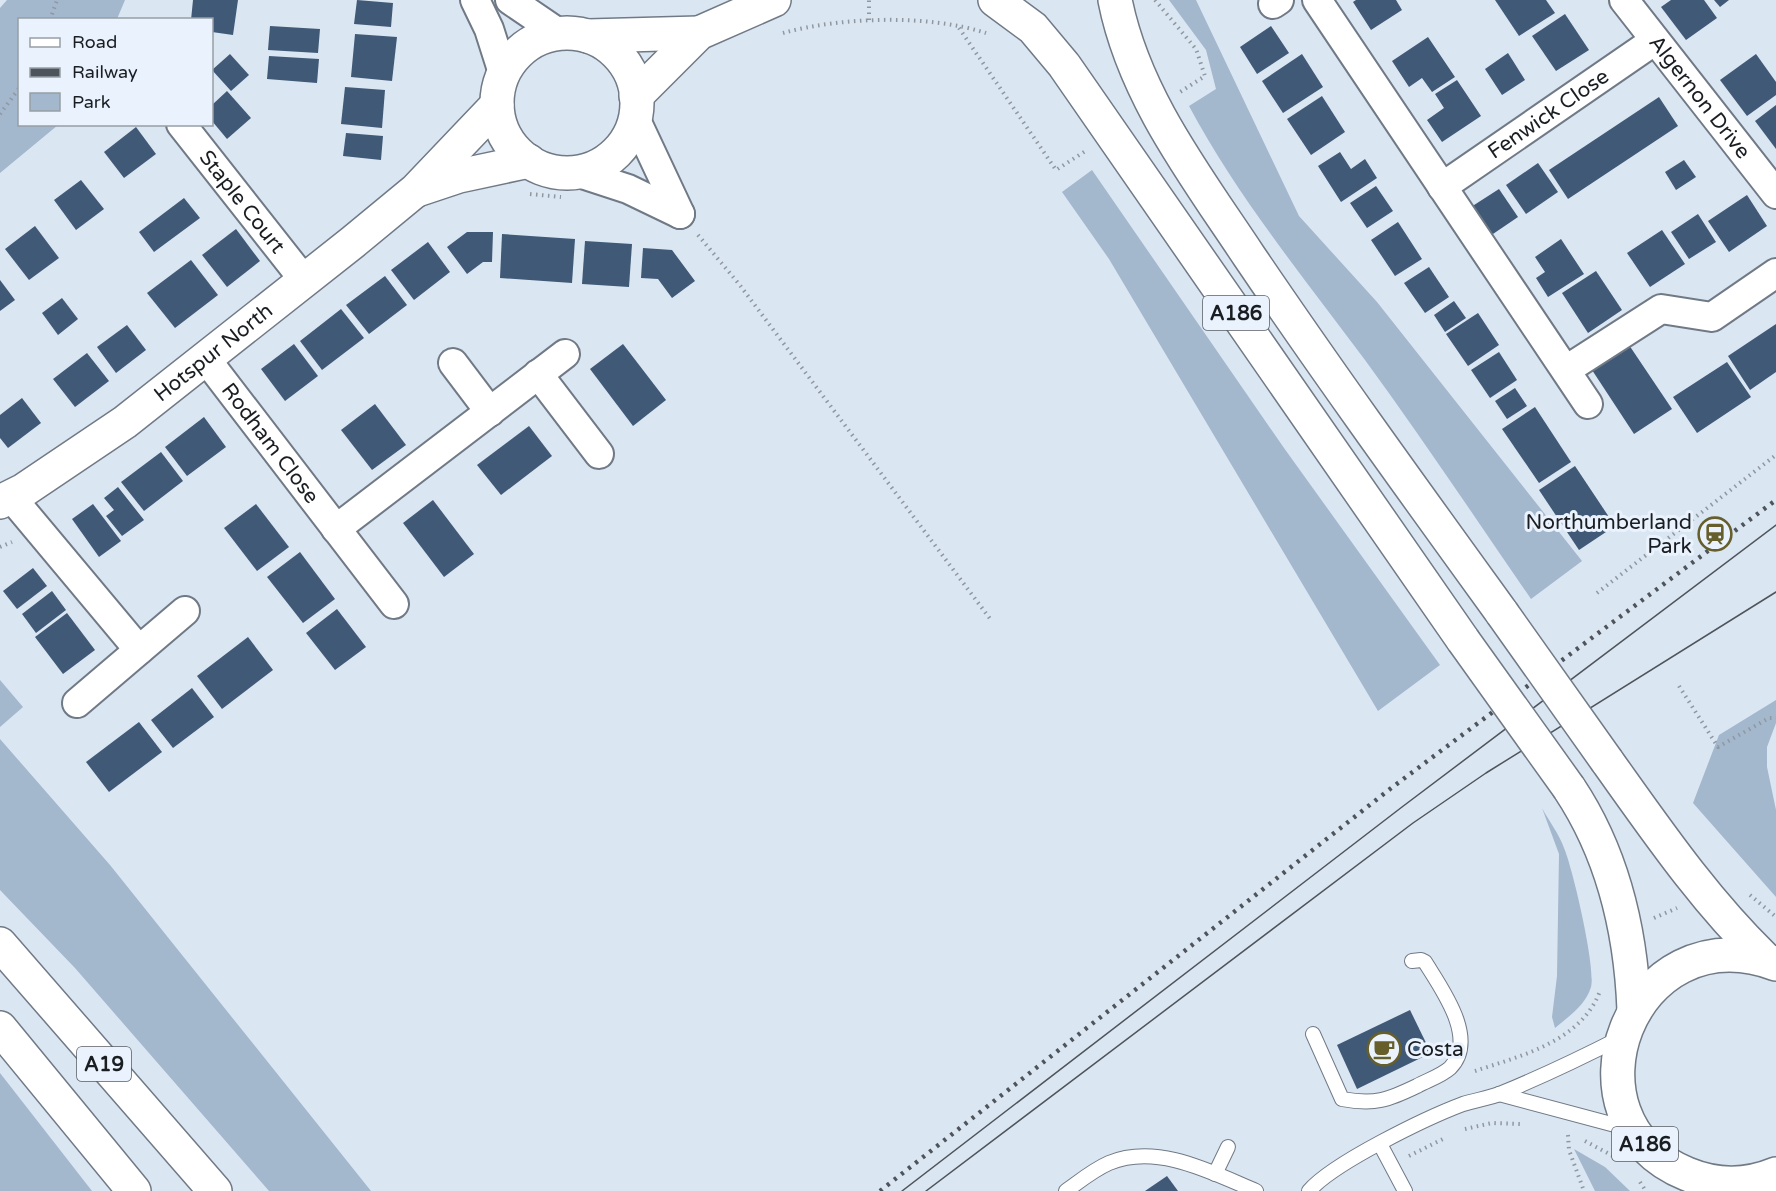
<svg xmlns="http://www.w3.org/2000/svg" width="1776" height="1191" viewBox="0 0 1776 1191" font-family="'Varela Round',sans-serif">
  <rect width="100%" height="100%" fill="#dbe6f3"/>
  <g fill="#a3b7cd">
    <path d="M7,0h118l-8,19 -97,1v104l38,1 -58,48v-165z"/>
    <path d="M1169,0h27l103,216 78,86 205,259 -51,38c-55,-80 -109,-161 -166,-239 -61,-82 -128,-164 -176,-254l27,-17 -10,-39z"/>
    <path d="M1092,170l192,278 156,217 -62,46 -269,-452 -47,-67z"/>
    <path d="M0,680l23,27 -23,20z"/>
    <path d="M1776,700v23l-9,24v20l9,43v87l-83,-94 26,-68z"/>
    <path d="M0,739l110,126 261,326h-102l-194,-223 -75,-78z"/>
    <path d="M1542,808c7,13 17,26 22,40 9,21 32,120 27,139 -6,19 -22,29 -36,41l-3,-11 5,-41 2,-122z"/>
    <path d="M0,1073l92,118h-92z"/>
    <path d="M1574,1149l31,18 25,24h-35z"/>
  </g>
  <g fill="#3f5976">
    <path d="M193,0h45l-5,35 -21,-3v-12h-21z"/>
    <path d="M357,0l36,3 -2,24 -37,-3z"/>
    <path d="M1356,0h40l6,10 -31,20 -18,-28z"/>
    <path d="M1495,0h51l9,13 -36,23z"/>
    <path d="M1671,0h33l13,18 -31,22 -25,-33z"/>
    <path d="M1714,0h15l-9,7z"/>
    <path d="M1565,14l24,36 -33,21 -24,-35z"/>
    <path d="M270,26l50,3 -2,24 -50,-3z"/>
    <path d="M1271,26l18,27 -32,21 -17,-27z"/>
    <path d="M355,34l42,3 -5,44 -41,-4z"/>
    <path d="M1428,37l27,40 -23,15 -10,-14 -13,9 -17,-26z"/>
    <path d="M1508,53l17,27 -23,15 -17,-26z"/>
    <path d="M230,54l19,21 -18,16 -19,-21z"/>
    <path d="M1302,54l21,33 -40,26 -21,-32z"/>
    <path d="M1756,54l20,28v13l-29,21 -27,-36z"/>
    <path d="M269,56l50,3 -2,24 -50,-4z"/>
    <path d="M1457,80l24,36 -39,26 -15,-22 17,-12 -9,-14z"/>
    <path d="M345,87l40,3 -3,38 -41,-4z"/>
    <path d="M227,91l24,27 -24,21 -15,-18v-16z"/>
    <path d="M1322,96l23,36 -34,23 -24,-36z"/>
    <path d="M1659,97l19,29 -110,73 -19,-29z"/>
    <path d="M1776,105v44l-21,-28z"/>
    <path d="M136,127l20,27 -32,24 -20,-26z"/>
    <path d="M346,133l37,3 -2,24 -38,-4z"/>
    <path d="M1340,152l11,17 14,-10 12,19 -36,24 -23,-36z"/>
    <path d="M1684,160l12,17 -20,13 -11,-18z"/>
    <path d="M1538,163l20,29 -32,22 -20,-29z"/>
    <path d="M81,180l23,29 -28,21 -22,-30z"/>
    <path d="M1376,186l17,25 -26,17 -17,-25z"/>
    <path d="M1499,189l19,28 -28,19 -19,-29z"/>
    <path d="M1747,195l20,31 -38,26 -21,-31z"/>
    <path d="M184,198l16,20 -46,34 -15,-20z"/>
    <path d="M1698,214l18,28 -27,17 -18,-27z"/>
    <path d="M1398,222l24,37 -27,17 -24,-36z"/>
    <path d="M35,226l24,32 -30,22 -24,-31z"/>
    <path d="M236,229l24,32 -33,26 -25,-32z"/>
    <path d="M1662,230l23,34 -35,23 -23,-34z"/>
    <path d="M467,232h26l-1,30h-9l-16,12 -20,-27z"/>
    <path d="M502,234l73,5 -3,44 -72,-5z"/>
    <path d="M1561,239l23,35 -36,23 -12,-19 9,-6 -10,-15z"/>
    <path d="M585,241l47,3 -3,43 -47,-3z"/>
    <path d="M428,242l22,30 -36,28 -23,-30z"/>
    <path d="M643,248l29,2 23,31 -23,17 -14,-19 -17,-1z"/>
    <path d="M191,260l27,35 -43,33 -28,-35z"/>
    <path d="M1429,267l20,30 -24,16 -21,-30z"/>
    <path d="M1596,271l26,39 -34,23 -26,-40z"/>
    <path d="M385,276l22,29 -38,29 -23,-29z"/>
    <path d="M0,280l15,20 -15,11z"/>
    <path d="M62,298l16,21 -20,16 -16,-22z"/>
    <path d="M1454,301l12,17 -21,14 -11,-17z"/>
    <path d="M341,309l23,29 -42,32 -22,-29z"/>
    <path d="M1478,313l21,32 -31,21 -22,-32z"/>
    <path d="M1776,324v48l-26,18 -22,-34z"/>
    <path d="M127,325l19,25 -30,23 -19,-26z"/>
    <path d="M294,344l24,32 -33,25 -24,-32z"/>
    <path d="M623,344l43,56 -33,26 -43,-57z"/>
    <path d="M1629,345l43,64 -38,25 -42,-64z"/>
    <path d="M1499,352l18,28 -27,18 -19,-28z"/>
    <path d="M87,353l22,28 -34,26 -22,-28z"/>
    <path d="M1727,362l24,35 -54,36 -24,-36z"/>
    <path d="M1515,388l12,18 -20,13 -12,-18z"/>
    <path d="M22,398l19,25 -33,25 -8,-10v-23z"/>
    <path d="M375,404l31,41 -34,25 -31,-40z"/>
    <path d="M1535,407l36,55 -32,21 -37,-54z"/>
    <path d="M204,417l22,30 -39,29 -22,-29z"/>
    <path d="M529,426l23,30 -51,39 -24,-30z"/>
    <path d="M161,452l22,29 -39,30 -23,-29z"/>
    <path d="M1575,466l40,60 -36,24 -40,-60z"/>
    <path d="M118,487l26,33 -22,16 -16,-20 8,-6 -10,-12z"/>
    <path d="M433,500l41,54 -30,23 -41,-54z"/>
    <path d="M93,504l28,37 -22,16 -27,-38z"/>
    <path d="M256,504l33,43 -32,24 -33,-43z"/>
    <path d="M300,552l35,47 -32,24 -36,-46z"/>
    <path d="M33,568l14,18 -30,23 -14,-18z"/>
    <path d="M52,591l14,19 -30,23 -14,-19z"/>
    <path d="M337,609l29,38 -31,23 -29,-37z"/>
    <path d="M67,613l28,37 -32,24 -28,-37z"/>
    <path d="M248,637l25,33 -51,39 -25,-33z"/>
    <path d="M192,688l22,29 -41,31 -22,-28z"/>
    <path d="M139,722l23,30 -53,40 -23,-30z"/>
    <path d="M1410,1010l21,43 -74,36 -20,-44z"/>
    <path d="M1167,1176l11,15h-33z"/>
  </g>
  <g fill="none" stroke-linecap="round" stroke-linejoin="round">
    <g stroke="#707a86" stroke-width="16">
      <g id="service">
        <path d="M1313,1034l29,65c33,6 46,1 75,-13 11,-6 24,-10 33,-18 29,-29 -9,-80 -25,-106l-4,-2 -9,1"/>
        <path d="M1499,1094l131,35"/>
        <path d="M1380,1144l25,47"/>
        <path d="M1215,1174l13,-27"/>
        <path d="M1066,1191c14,-10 27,-21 43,-28 48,-20 102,9 147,28"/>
        <path d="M1309,1191c24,-28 117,-73 154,-87 13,-4 27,-6 39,-11 41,-17 81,-36 120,-56"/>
      </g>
    </g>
    <g stroke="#707a86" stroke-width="32">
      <g id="minor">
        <path d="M475,0l14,29 14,44"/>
        <path d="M510,0l50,34"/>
        <path d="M1317,0l271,404"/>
        <path id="s1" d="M1624,0l152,194"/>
        <path d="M1273,4l6,-4"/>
        <path d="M635,118l45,96"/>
        <path id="s2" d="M181,124l123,156"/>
        <path d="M576,172l52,17 52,25"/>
        <path id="s3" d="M1442,187l212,-146"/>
        <path id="s4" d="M206,359l188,245"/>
        <path d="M453,363l37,49"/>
        <path d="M1566,370l95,-61 51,8 64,-44"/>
        <path d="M538,374l61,80"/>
        <path d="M11,497l128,153"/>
        <path d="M336,529l229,-175"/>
        <path d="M77,703l108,-92"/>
      </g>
    </g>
    <g stroke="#707a86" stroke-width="36">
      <g id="tertiary">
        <circle cx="567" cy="103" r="70"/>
        <path d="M588,36l111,-3"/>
        <path d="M636,96l63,-63 75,-33"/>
        <path d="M417,190l42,-14 70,-15"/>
        <path id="s5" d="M0,502l24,-12 101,-68 228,-180 63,-52 81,-85"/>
      </g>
    </g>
    <g stroke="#707a86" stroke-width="36">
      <g id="primary">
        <path d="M995,0l38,28 31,37 399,575"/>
        <path d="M1115,0c19,96 81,176 134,256 82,121 167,238 253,357"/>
        <path d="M1607,761c50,70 97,139 159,199"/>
        <path d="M1569,788c44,66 62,144 65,222"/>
        <path d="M1776,964c-146,-54 -223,156 -89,210 29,12 60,12 89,0"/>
      </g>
    </g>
    <g stroke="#707a86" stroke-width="36">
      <g id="trunk">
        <path d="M0,944l215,247"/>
        <path d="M0,1028l134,163"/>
      </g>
    </g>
    <g stroke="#8f98a1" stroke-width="4" stroke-dasharray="1.5 4.5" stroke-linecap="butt">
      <path d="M1155,0l41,49 9,27 -25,16"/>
      <path d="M50,20l7,-20"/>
      <path d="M869,20v-20"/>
      <path d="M959,28l97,142 31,-20"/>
      <path d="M783,33c58,-16 145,-19 203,0"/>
      <path d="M0,114l20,-27"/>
      <path d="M530,194l31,3"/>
      <path d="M698,235l41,49 252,336"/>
      <path d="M0,547l12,-5"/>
      <path d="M1597,593l179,-138"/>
      <path d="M1679,686l39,61 51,-29h7"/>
      <path d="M1750,895l26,22"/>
      <path d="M1654,918l23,-10"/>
      <path d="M1475,1071c45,-15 106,-29 125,-80"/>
      <path d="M1465,1129l27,-6 28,1"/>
      <path d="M1568,1135l1,15 15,41"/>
      <path d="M1585,1141l28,15"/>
      <path d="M1409,1156l36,-18"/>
      <path d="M1640,1182l6,9"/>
    </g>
    <use href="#service" stroke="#fff" stroke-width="14"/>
    <use href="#minor" stroke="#fff" stroke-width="28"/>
    <use href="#tertiary" stroke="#fff" stroke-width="33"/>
    <use href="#primary" stroke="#fff" stroke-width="33"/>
    <use href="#trunk" stroke="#fff" stroke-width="33"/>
    <g stroke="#4e545b" stroke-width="1.5">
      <path d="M902,1191l500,-384 374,-282"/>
      <path d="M926,1191l487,-368 73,-50 290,-181"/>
    </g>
    <path stroke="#4e545b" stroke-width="4.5" stroke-dasharray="3 6" stroke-linecap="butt" d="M880,1191l510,-402 386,-289"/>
    <g stroke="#707a86" stroke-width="36" stroke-linecap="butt">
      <g id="primary-bridge">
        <path d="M1502,613l105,148"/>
        <path d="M1463,640l106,148"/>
      </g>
    </g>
    <use href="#primary-bridge" stroke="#fff" stroke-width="33"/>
  </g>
  <defs>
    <g id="station-ring" transform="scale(1.725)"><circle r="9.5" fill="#eaf3fd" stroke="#665f2c" stroke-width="1.5"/><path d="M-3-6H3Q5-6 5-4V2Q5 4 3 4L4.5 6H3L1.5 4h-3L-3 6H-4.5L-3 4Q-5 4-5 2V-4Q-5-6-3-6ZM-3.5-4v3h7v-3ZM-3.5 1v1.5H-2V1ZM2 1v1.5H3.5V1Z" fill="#665f2c"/></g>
    <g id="cafe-ring" transform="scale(1.725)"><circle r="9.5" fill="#eaf3fd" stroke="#665f2c" stroke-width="1.5"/><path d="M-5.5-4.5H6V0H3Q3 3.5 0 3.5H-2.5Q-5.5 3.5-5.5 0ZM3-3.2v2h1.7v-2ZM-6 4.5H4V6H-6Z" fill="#665f2c"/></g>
  </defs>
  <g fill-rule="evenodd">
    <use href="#station-ring" x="1715" y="534"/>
    <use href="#cafe-ring" x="1384" y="1049"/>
  </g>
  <g text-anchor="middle" stroke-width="6" stroke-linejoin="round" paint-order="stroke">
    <g fill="#eaf3fd" stroke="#585e64" stroke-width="1.5">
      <rect x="1203" y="296" width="66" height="34" rx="4.5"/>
      <rect x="77" y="1047" width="54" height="34" rx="4.5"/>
      <rect x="1612" y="1127" width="66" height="34" rx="4.5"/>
    </g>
    <g font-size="20" font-weight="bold" fill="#1a1e22">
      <text x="1236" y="320">A186</text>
      <text x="104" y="1071">A19</text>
      <text x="1645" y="1151">A186</text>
    </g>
    <g font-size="21" fill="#1a1e22" stroke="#eaf3fd">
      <text dy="7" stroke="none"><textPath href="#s1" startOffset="123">Algernon Drive</textPath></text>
      <text dy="7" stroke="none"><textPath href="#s3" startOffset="129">Fenwick Close</textPath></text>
      <text dy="7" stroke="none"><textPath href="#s2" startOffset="99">Staple Court</textPath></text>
      <text dy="7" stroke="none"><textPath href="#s5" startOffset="261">Hotspur North</textPath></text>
      <text dy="7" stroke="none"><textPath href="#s4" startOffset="106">Rodham Close</textPath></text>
    </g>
    <g font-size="21" fill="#1a1e22" stroke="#eaf3fd" text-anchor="end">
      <text x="1692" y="529">Northumberland<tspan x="1692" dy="24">Park</tspan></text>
      <text x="1407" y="1056" text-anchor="start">Costa</text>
    </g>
  </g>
  <rect x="18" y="18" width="195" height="108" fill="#eaf3fd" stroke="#979ea5" stroke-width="1.5"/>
  <rect x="30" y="38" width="30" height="9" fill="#ffffff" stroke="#979ea5" stroke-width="1.5"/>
  <text x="72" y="48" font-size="18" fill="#1a1e22">Road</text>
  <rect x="30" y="68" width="30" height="9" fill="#4e545b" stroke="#979ea5" stroke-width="1.5"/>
  <text x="72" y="78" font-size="18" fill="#1a1e22">Railway</text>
  <rect x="30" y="93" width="30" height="18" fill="#a3b7cd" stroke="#979ea5" stroke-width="1.5"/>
  <text x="72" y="108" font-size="18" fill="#1a1e22">Park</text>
</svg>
